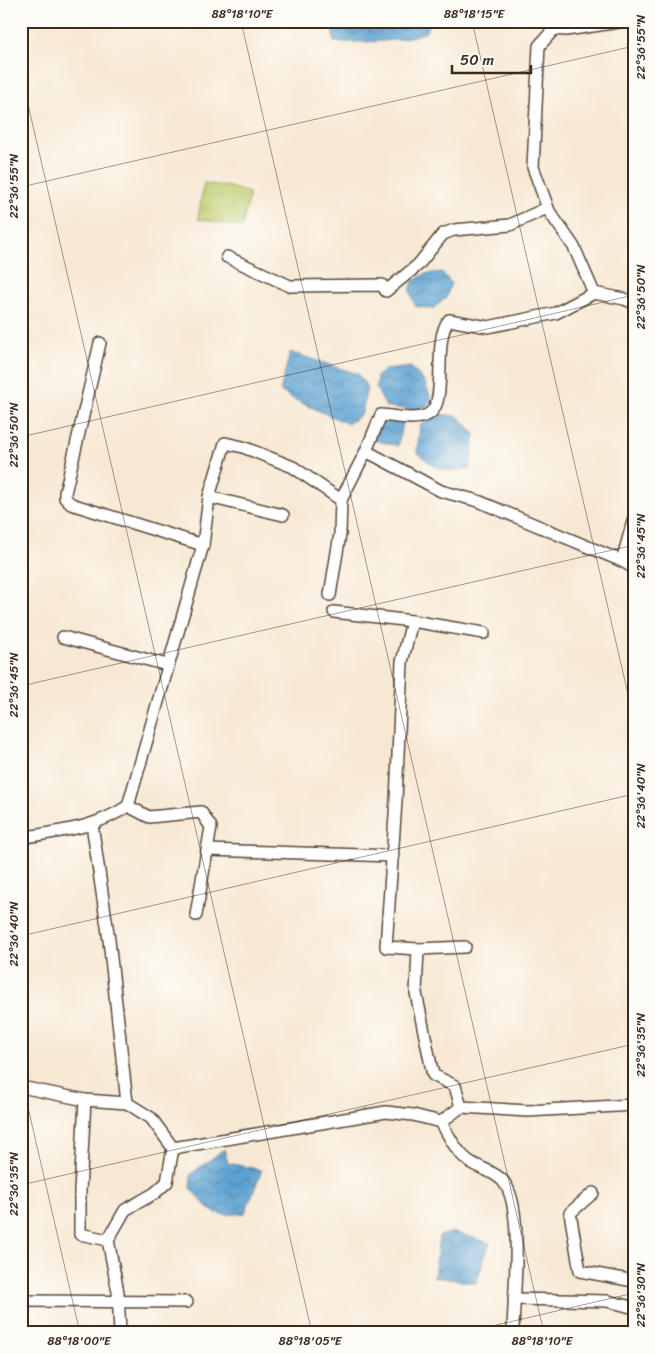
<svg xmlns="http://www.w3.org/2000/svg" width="655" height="1354" viewBox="0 0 655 1354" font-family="Sriracha,sans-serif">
  <defs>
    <pattern id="park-crowns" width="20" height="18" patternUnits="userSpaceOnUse" patternTransform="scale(1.25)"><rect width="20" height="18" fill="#bfce70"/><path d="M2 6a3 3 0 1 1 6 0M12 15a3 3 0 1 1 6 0" fill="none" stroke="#a5b161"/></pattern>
    <pattern id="water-waves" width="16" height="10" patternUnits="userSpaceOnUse" patternTransform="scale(1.25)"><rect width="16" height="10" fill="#5ca1d1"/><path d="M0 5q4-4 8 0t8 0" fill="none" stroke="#4d83a9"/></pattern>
  </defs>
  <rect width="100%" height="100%" fill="#fdfcf7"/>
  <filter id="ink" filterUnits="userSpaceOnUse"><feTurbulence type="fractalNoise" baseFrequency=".02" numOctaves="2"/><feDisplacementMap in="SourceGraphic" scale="10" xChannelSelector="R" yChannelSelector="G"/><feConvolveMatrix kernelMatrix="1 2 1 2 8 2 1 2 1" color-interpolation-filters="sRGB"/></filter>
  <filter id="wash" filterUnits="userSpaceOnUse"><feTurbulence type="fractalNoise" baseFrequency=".0096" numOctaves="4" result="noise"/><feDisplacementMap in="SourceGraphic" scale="20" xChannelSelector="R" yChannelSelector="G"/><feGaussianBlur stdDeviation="1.12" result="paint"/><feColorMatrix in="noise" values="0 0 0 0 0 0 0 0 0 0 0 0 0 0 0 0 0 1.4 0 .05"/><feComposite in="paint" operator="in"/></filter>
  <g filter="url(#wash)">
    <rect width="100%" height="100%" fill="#f7e8d3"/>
    <path fill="url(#park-crowns)" stroke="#7d7c47" d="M204,183l22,3 24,7 -8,34 -44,-8z"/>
    <g fill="url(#water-waves)" stroke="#4c6678">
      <path d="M331,21h100l-6,12c-30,10 -60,9 -91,9z"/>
      <path d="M442,272l9,11 -5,15 -14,11 -17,-3 -5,-15 3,-10 12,-7z"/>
      <path d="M290,352l68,22 9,13 -5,27 -14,10 -53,-24 -15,-9z"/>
      <path d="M411,367l13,14 8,19 -10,11 -36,-4 -10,-19 1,-12 8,-6z"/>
      <path d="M378,413l27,1 -7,32 -28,-7z"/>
      <path d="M440,414l18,2 17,18 -5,34c-27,6 -33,3 -53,-16l3,-27 7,-7z"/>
      <path d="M224,1149l4,14 34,7 -17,43c-34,4 -33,0 -55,-25l1,-14z"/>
      <path d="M454,1232l36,11 -14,40 -42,-6 5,-41z"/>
    </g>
  </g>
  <g filter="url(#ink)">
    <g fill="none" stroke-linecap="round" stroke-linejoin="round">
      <g stroke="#574639" stroke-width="14">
        <g id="minor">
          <path d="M554,29l-15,17 -6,121 16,44 25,36 20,46"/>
          <path d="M554,29l12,1 60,-9"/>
          <path d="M227,257l63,29 92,-1 4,6 32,-26 25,-31 11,-4 56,-5 37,-17"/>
          <path d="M100,343l-35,150v5l6,6 132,41"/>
          <path d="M366,451l15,-36c14,1 33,6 46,0 23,-10 4,-74 22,-95l39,7 68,-14 38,-20 30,6 10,4"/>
          <path d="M209,497l74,18"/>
          <path d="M622,561l12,-43"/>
          <path d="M330,595l10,-61 1,-34"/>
          <path d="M334,612l78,9 72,12"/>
          <path d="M412,621l-10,41 -6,139 -10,146 32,2 -2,44 17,82 22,11 6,21 -20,15"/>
          <path d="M63,637l104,28"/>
          <path d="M128,806l21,11 52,-5 10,15 -15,88"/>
          <path d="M92,824l17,116 18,163"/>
          <path d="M21,838c42,-8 70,-8 107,-32l75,-261 6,-48 16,-54 18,4 50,20 48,33 25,-49 75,40 37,10 144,60 12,7"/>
          <path d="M207,850l186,6"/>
          <path d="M418,949l47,-2"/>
          <path d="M21,1087l64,13 42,3 24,15 22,30 -6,34 -12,11 -30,17 -17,30 10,52 2,41"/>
          <path d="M85,1100l-5,91v43l28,6"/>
          <path d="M461,1107l67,4 106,-6"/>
          <path d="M173,1148l213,-36 27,3 28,7c8,14 15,30 29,40 11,7 24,9 33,19 22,25 10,117 10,152"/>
          <path d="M593,1193l-23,20 10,58 54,10"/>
          <path d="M514,1299l94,2 23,6"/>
          <path d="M21,1301l166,1"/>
        </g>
      </g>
      <use href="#minor" stroke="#fff" stroke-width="11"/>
    </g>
  </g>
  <path fill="none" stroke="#3b2a1e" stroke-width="1" stroke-opacity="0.45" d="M241,21l303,1312M472,21l162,699M21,74l291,1259M21,187l613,-141M21,437l613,-142M21,686l613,-141M21,936l613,-142M21,1077l59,256M21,1185l613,-141M462,1333l172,-40"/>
  <rect width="655" height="1354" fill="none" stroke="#fdfcf7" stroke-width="55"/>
  <path d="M452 65v8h79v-8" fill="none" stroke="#3b2a1e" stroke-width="2.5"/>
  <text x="460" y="65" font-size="15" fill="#3b2a1e" stroke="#fdfcf7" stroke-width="4" paint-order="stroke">50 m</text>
  <rect x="28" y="28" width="600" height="1298" fill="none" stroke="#3b2a1e" stroke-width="2"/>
  <g font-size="12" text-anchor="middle" fill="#3b2a1e">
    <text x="242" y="18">88°18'10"E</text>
    <text x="474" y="18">88°18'15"E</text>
    <text transform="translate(641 47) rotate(-90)" y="4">22°36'55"N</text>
    <text transform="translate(14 186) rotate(-90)" y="4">22°36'55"N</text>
    <text transform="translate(641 297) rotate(-90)" y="4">22°36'50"N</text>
    <text transform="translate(14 435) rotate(-90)" y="4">22°36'50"N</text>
    <text transform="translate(641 546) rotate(-90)" y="4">22°36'45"N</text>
    <text transform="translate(14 685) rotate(-90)" y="4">22°36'45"N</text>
    <text transform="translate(641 796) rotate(-90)" y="4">22°36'40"N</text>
    <text transform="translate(14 934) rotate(-90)" y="4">22°36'40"N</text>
    <text transform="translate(641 1045) rotate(-90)" y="4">22°36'35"N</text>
    <text transform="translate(14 1184) rotate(-90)" y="4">22°36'35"N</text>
    <text transform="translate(641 1295) rotate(-90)" y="4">22°36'30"N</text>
    <text x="79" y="1345">88°18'00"E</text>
    <text x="310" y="1345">88°18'05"E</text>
    <text x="542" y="1345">88°18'10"E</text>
  </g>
</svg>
